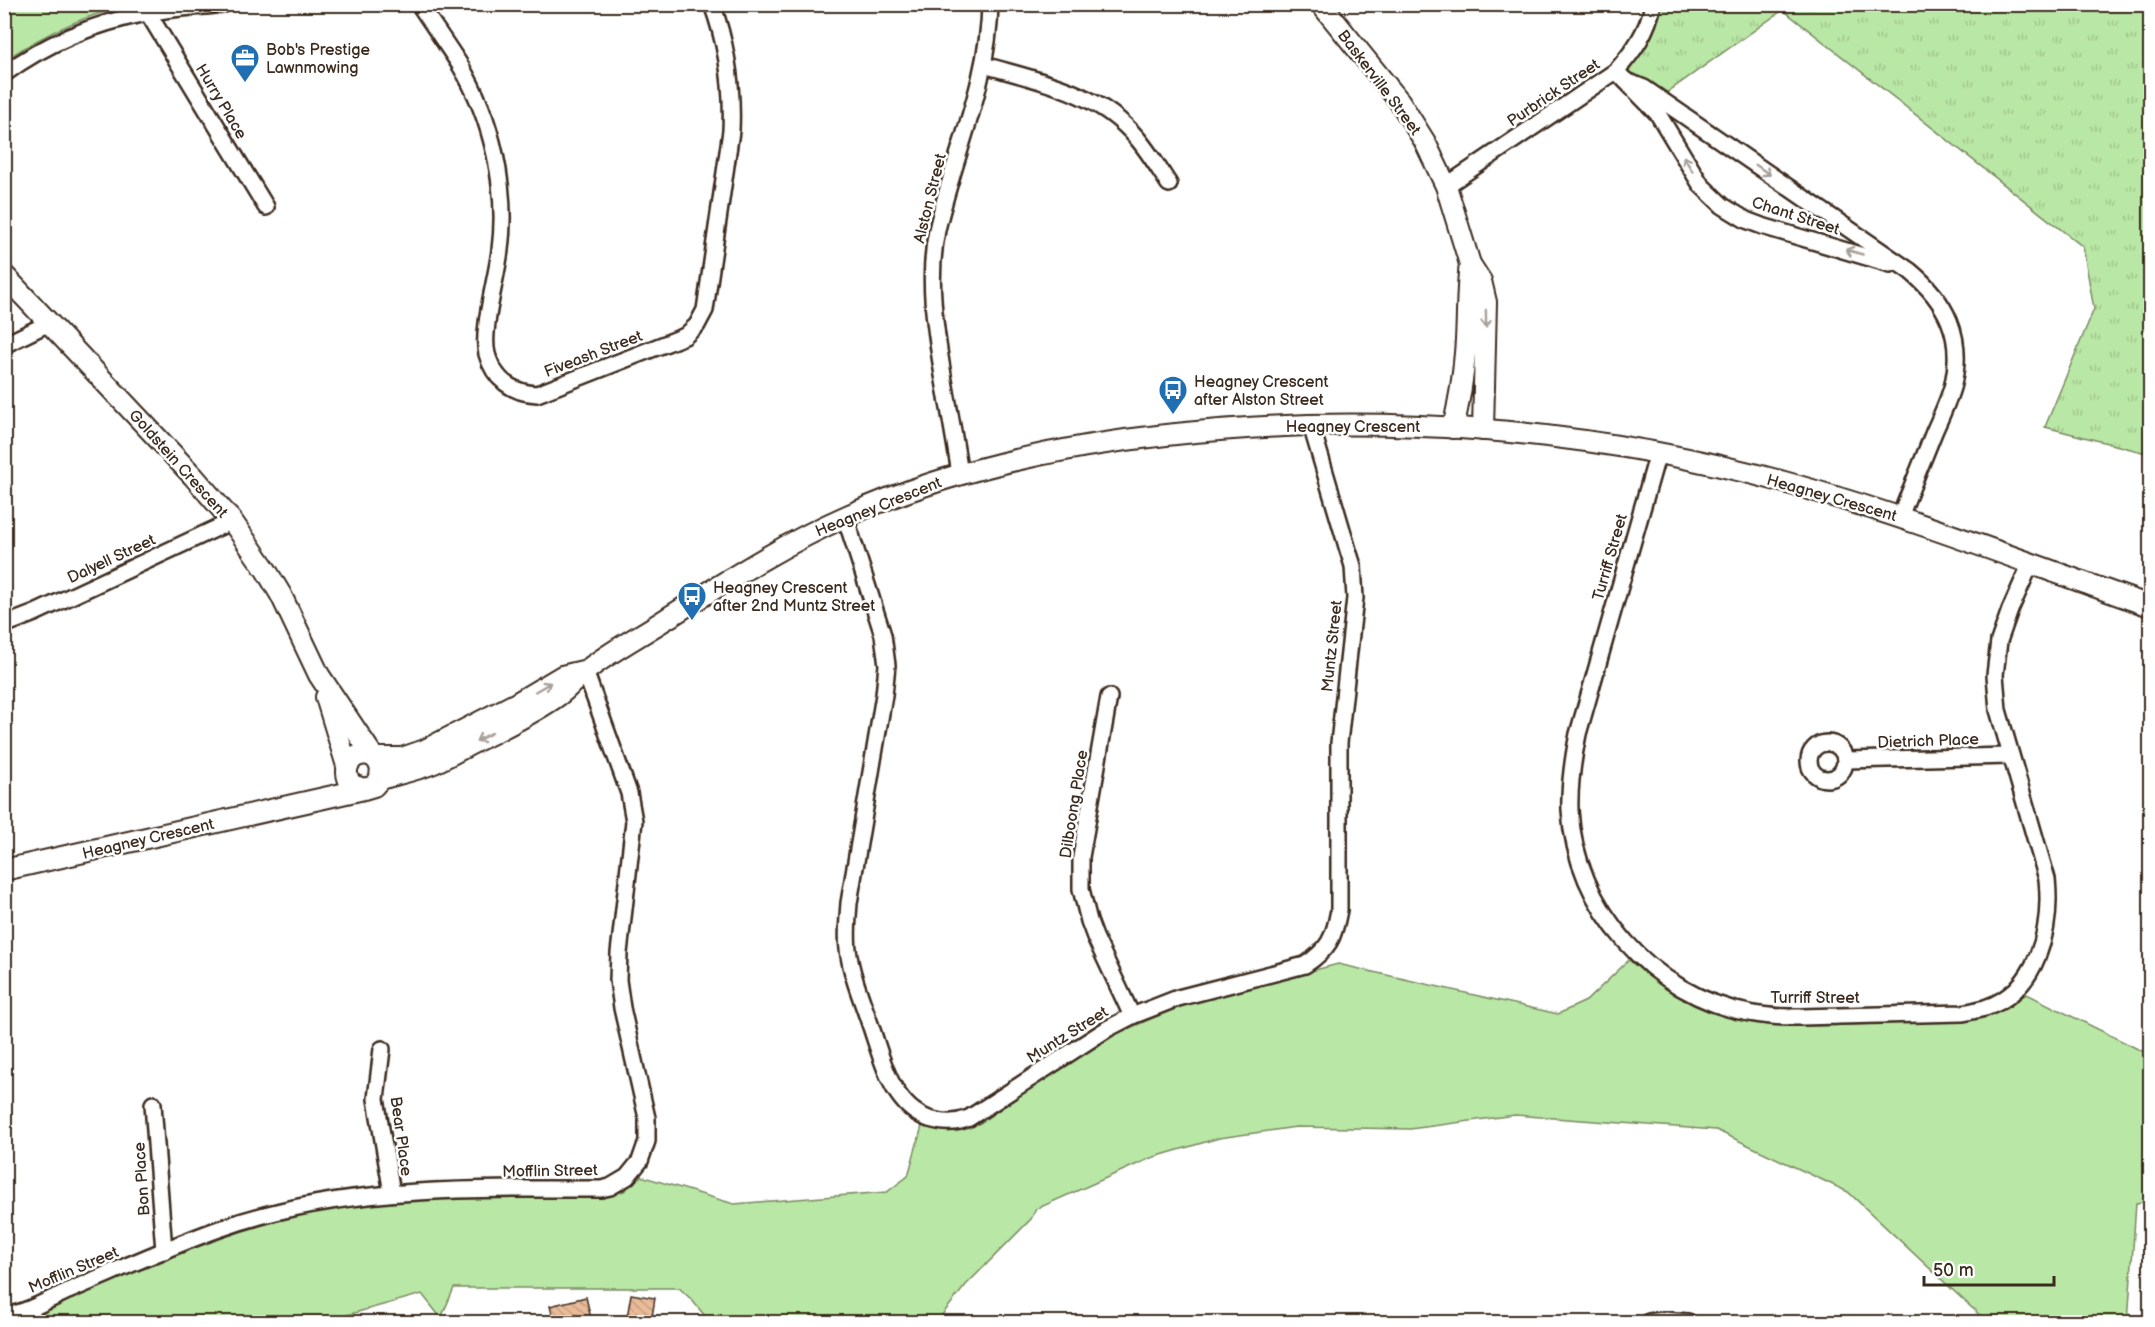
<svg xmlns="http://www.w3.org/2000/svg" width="2155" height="1327" viewBox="0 0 2155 1327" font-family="'Balsamiq Sans',sans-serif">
  <defs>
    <pattern id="grass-tufts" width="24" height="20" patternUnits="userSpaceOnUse" patternTransform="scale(1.5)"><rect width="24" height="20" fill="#b9e7a5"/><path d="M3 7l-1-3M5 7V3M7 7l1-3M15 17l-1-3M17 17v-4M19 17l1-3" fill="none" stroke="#a0c68e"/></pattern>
    <pattern id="building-back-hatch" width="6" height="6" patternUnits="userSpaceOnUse" patternTransform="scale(1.5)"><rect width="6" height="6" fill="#e9bb99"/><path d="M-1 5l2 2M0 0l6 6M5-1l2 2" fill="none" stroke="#c9a183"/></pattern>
  </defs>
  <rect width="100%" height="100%" fill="#fff"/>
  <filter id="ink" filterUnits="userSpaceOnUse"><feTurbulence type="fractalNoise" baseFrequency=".0167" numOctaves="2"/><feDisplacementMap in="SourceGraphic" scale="12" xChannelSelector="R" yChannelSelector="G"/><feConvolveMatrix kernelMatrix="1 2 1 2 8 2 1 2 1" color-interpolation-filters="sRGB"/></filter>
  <g filter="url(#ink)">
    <path fill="url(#grass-tufts)" stroke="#7a8862" stroke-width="1.5" d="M1655,5h495v449l-105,-27 49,-118 -11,-62 -300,-237 -124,88 -43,-27z"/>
    <g fill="#b9e7a5" stroke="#7a8862" stroke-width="1.5">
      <path d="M5,4h127v1c-46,9 -88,29 -127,55z"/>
      <path d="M1629,960c27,23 56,43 90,54 53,17 108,11 163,10 37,-2 78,0 113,-12 11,-4 22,-13 32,-18l123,61v146l-14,2 -8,119h-141l-139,-130 -132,-62 -201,-15 -105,14 -114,-2 -77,11 -68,20 -115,51 -5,10 -65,66 -25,31 -1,6h-230l-19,-23 -12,-11h-225l-13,30 -19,-24 -93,26 -2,2h-311c89,-36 179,-81 273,-104 103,-26 212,-20 318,-22l17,-5 17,-15 93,28 153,-12 21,-16 14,-50 35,4 23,-7 86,-60 48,-28 34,-15 44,-18 146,-38 220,50 28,-13z"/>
    </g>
    <g fill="url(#building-back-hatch)" stroke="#3b2a1e" stroke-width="1.5">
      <path d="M631,1294l24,4 -4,25h-25z"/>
      <path d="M586,1297l6,26h-38l-4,-17z"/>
    </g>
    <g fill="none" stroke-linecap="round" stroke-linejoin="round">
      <g stroke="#3b2a1e" stroke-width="20">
        <g id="minor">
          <path d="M419,4c14,21 28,41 41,61 32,53 48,124 40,185 -3,27 -19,81 -13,104 7,25 25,39 50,40l148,-58 12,-11 8,-15 26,-179c2,-44 -4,-86 -19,-127"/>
          <path d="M148,13l118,194"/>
          <path d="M984,65c55,16 114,26 153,73 12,14 22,31 32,46"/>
          <path d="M1616,71l42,43 43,71 22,21 23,14 16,6 128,38"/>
          <path d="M4,74c42,-31 92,-51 143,-61 25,-5 52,-6 77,-9"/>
          <path d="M1626,81l18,7 266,183c36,30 54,65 43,113 -4,16 -12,32 -19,48 -11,28 -23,56 -34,85"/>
          <path d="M1446,186l170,-115c18,-20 32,-40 37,-67"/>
          <path d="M4,345l45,-22"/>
          <path d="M1658,453l-80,281c-5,25 -9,50 -8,76 5,97 83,186 179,203 29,6 60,4 90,3 41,-1 82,-2 123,-3 7,-1 15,-3 23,-5 53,-17 67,-80 62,-129l-49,-169 -3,-35 4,-34 11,-31 20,-45"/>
          <path d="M960,474c-5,-33 -11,-66 -17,-99 -8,-48 -16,-96 -6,-145 17,-75 52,-148 53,-226"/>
          <path d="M845,516l38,119 4,30 -3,30 -35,208c-1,15 -3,31 -1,46 3,26 14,51 22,75 12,34 21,82 59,95 14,4 26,5 40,-1l138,-89 25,-13 46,-18 127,-33c24,-16 29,-27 34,-55v-167l16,-145 -2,-32 -5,-16 -37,-125"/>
          <path d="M4,625l31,-12 197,-92"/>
          <path d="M1109,697l-28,160v32l8,32 6,16 37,79"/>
          <circle cx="1827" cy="761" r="18"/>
          <path d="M1846,760l164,-4"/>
          <path d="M382,1049l-6,50 16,94"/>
          <path d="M153,1104l11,147"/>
          <path d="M4,1316c22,-3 44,-16 64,-25 50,-21 100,-44 151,-62 123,-44 253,-40 382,-40l9,-2 17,-10 13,-16 7,-20v-23l-25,-110 -4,-28 1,-27 15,-132 -5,-28 -44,-122"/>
          <path d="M1649,1322l15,-2 24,2"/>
        </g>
      </g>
      <g stroke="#3b2a1e" stroke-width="24">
        <g id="tertiary">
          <path d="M1321,4l79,98 25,40 21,44 24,78 11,17 5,21 -3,128"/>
          <path d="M4,275l190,202 38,44 34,49 15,25 38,80 54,81"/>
          <path d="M1453,428c6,-25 10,-49 12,-75 3,-29 1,-59 5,-89"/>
          <path d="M326,697l21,69"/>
          <path d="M375,758h27l23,-8 90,-46 47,-28 21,-5"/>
          <path d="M380,779c18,-5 37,-9 54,-16 17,-8 34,-18 51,-26 25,-13 51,-25 74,-42 10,-7 18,-18 28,-25 24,-19 53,-34 79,-51 59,-37 117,-75 181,-103 101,-46 209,-69 319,-81 206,-23 417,-8 618,47 124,34 245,82 366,124"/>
          <path d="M4,870l360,-81 10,-3 6,-7 1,-14 -8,-9c-20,-7 -34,13 -21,29l12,4"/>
        </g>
      </g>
      <use href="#minor" stroke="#fff" stroke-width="15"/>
      <use href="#tertiary" stroke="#fff" stroke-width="20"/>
    </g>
    <defs><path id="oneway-shaft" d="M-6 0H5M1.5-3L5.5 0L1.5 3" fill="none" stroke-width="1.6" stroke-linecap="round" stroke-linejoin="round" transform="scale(1.5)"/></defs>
    <g stroke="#a79f9a">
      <use href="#oneway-shaft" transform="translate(1688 164) rotate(-121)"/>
      <use href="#oneway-shaft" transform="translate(1763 170) rotate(35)"/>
      <use href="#oneway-shaft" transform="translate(1854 252) rotate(-164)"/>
      <use href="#oneway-shaft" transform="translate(1486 319) rotate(89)"/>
      <use href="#oneway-shaft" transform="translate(543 687) rotate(-30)"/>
      <use href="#oneway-shaft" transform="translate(484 737) rotate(153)"/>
    </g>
  </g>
  <defs>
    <g id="office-pin" transform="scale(1.5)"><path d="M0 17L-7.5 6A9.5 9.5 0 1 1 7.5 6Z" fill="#1f6fb2" stroke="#fff"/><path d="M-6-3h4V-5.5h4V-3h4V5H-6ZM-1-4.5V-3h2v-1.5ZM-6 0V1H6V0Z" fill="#fff"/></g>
    <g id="bus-pin" transform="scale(1.5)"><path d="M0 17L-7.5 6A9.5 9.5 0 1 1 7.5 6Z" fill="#1f6fb2" stroke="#fff"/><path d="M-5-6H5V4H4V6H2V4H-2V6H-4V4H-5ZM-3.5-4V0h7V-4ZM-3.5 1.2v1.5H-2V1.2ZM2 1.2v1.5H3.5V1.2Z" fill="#fff"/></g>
  </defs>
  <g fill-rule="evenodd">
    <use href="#office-pin" x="245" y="58"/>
    <use href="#bus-pin" x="1173" y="390"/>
    <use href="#bus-pin" x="692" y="596"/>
  </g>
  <g text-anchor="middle" stroke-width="5" stroke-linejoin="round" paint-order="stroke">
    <g font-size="16" fill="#3b2a1e" stroke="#fff" text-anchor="start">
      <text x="266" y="55">Bob's Prestige<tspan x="266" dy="18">Lawnmowing</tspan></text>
      <text x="1194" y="387">Heagney Crescent<tspan x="1194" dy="18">after Alston Street</tspan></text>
      <text x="713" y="593">Heagney Crescent<tspan x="713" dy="18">after 2nd Muntz Street</tspan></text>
    </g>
    <g font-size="16" fill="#3b2a1e" stroke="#fff">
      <text transform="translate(1380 82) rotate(53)" y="6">Baskerville Street</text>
      <text transform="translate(1553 92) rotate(-34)" y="6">Purbrick Street</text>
      <text transform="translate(222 101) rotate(59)" y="6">Hurry Place</text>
      <text transform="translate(929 198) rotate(-76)" y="6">Alston Street</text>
      <text transform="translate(1796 215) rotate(18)" y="6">Chant Street</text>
      <text transform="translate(593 353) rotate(-21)" y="6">Fiveash Street</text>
      <text x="1353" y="432">Heagney Crescent</text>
      <text transform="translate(179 463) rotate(48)" y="6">Goldstein Crescent</text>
      <text transform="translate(1832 497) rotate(16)" y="6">Heagney Crescent</text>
      <text transform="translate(878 506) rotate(-22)" y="6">Heagney Crescent</text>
      <text transform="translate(1609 557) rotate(-74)" y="6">Turriff Street</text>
      <text transform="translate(111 558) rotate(-25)" y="6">Dalyell Street</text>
      <text transform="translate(1331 646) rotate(-84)" y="6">Muntz Street</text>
      <text transform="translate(1928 740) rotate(-2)" y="6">Dietrich Place</text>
      <text transform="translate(1073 804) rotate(-81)" y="6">Dilboong Place</text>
      <text transform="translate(148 838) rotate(-13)" y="6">Heagney Crescent</text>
      <text x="1815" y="1003">Turriff Street</text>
      <text transform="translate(1067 1034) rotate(-32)" y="6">Muntz Street</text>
      <text transform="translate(402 1136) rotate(82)" y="6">Bear Place</text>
      <text transform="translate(550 1170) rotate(-1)" y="6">Mofflin Street</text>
      <text transform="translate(141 1179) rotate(-94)" y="6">Bon Place</text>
      <text transform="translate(73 1269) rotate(-23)" y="6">Mofflin Street</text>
    </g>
  </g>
  <rect width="2155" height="1327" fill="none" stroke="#fff" stroke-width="24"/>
  <rect x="12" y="12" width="2131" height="1303" fill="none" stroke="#3b2a1e" stroke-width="2" filter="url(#ink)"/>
  <path d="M1924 1276v9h130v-9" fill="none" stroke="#3b2a1e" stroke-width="3"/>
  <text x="1933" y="1276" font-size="18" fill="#3b2a1e" stroke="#ffffff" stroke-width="4.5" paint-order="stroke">50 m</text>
</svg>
